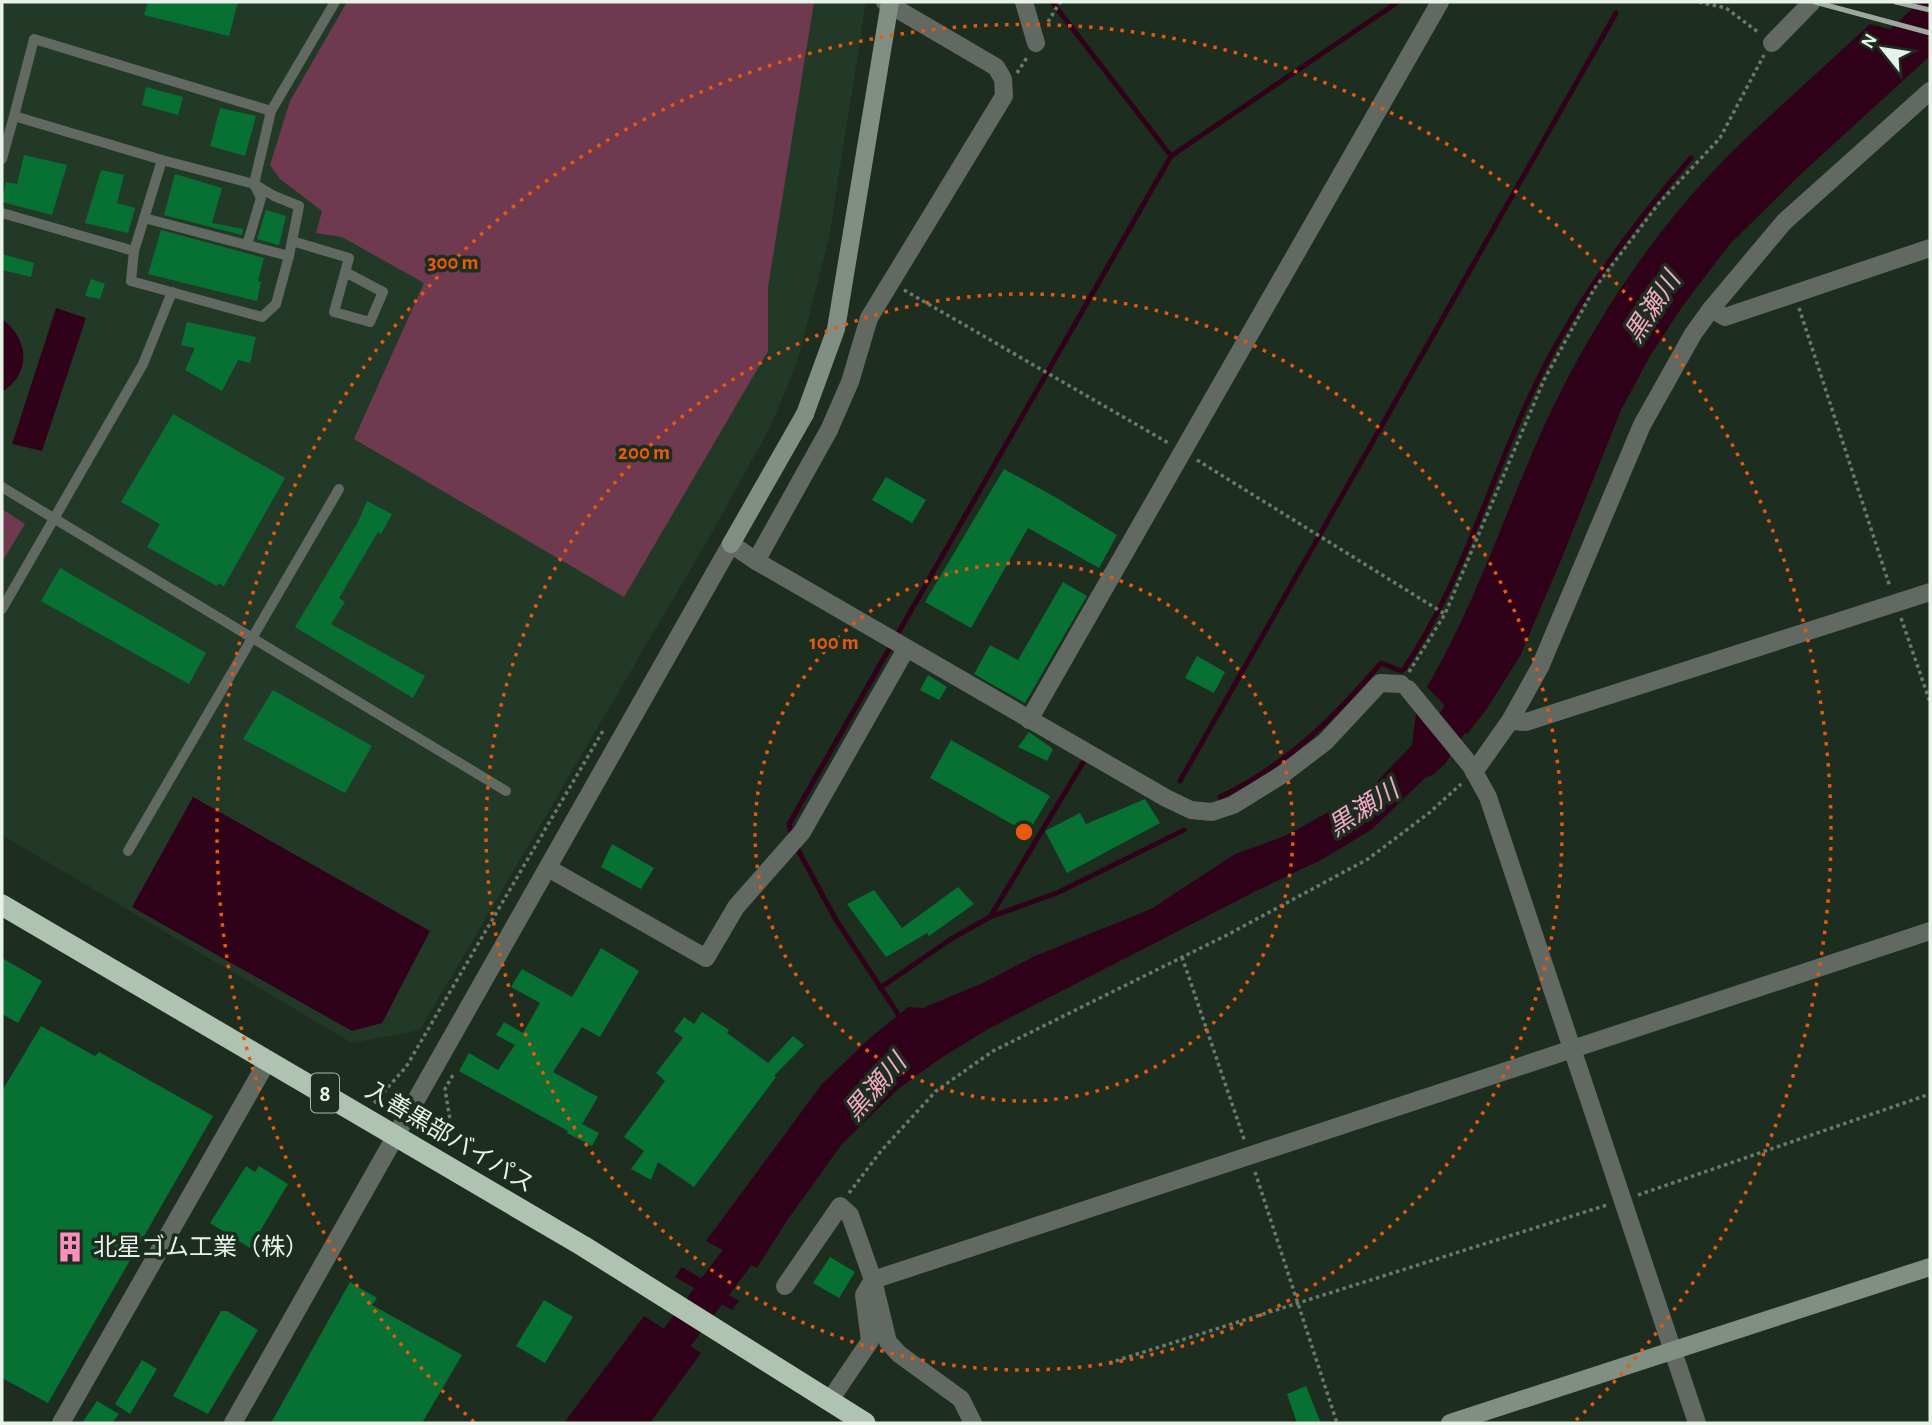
<svg xmlns="http://www.w3.org/2000/svg" width="1932" height="1425" viewBox="0 0 1932 1425" font-family="'Alegreya Sans','Noto Sans JP',sans-serif">
  <rect width="100%" height="100%" fill="#1d2d20"/>
  <path fill="#233928" d="M2,2h864l-37,236 -32,125 -27,64 -61,111 -289,492 -68,13 -350,-208z"/>
  <g fill="#6f3a50">
    <path d="M347,2h467l-46,285v64l-144,246 -270,-158 70,-156 -82,-46 -26,-4 6,-22 -42,-32 -10,-14 20,-64z"/>
    <path d="M2,509l23,15 -23,38z"/>
  </g>
  <g fill="#2f0219">
    <path d="M1870,24l60,16v16l-127,116 -74,73 -47,62 -32,49 -29,54 -60,150 -41,96 -34,54 -19,24 -18,-24 -22,-23c59,-100 89,-214 145,-317 44,-82 99,-159 166,-224 43,-41 88,-81 132,-122z"/>
    <path d="M56,308l30,10 -44,133 -30,-7z"/>
    <path d="M2,319c27,20 30,54 0,73z"/>
    <path d="M1416,713l33,42 -78,75 -50,30 -67,32 -266,137 -47,29 -43,31 -56,55 -54,75 -31,49 -51,-27 116,-157 48,-46 38,-31 15,1 60,-25 52,-27 116,-47 84,-55 50,-18 85,-47 42,-44z"/>
    <path d="M193,797l237,134 -48,92 -30,8 -220,-124z"/>
    <path d="M682,1267l57,34 -7,9 -57,-33z"/>
    <path d="M644,1316l57,37 -51,70h-86z"/>
  </g>
  <g fill="none" stroke-linecap="round" stroke-linejoin="round">
    <g stroke="#2f0219" stroke-width="5">
      <path d="M1052,2l119,154"/>
      <path d="M1180,781l436,-768"/>
      <path d="M1220,797c67,-32 113,-78 161,-134l20,8 3,-2c58,-85 85,-187 129,-279 40,-85 97,-162 158,-232"/>
      <path d="M792,837l-3,-13 382,-668 227,-154"/>
      <path d="M796,846l40,74 66,100"/>
      <path d="M990,917l67,-24 127,-63"/>
      <path d="M880,988l71,-49 39,-22 94,-156"/>
    </g>
    <g stroke="#2f0219" stroke-width="32">
      <path d="M1878,63l52,-49"/>
      <path d="M1425,761l8,-8 46,-71"/>
      <path d="M613,1423l150,-200"/>
    </g>
  </g>
  <g fill="#077133">
    <path d="M148,2h90l-9,34 -85,-21z"/>
    <path d="M146,87l37,10 -5,18 -36,-10z"/>
    <path d="M220,108l36,8 -11,40 -35,-10z"/>
    <path d="M24,155l43,10 -15,50 -50,-13 4,-20 11,2z"/>
    <path d="M101,170l23,5 -7,28 18,5 -7,25 -43,-10z"/>
    <path d="M175,174l47,14 -10,35 31,6 -1,6 -78,-20z"/>
    <path d="M266,210l20,6 -7,29 -22,-6z"/>
    <path d="M161,230l103,28 -6,23 3,1 -4,19 -109,-27z"/>
    <path d="M2,254l32,9 -3,14 -29,-7z"/>
    <path d="M91,279l14,5 -5,15 -15,-3z"/>
    <path d="M187,322l69,15 -6,26 -12,-3 -16,31 -37,-21 10,-22 -14,-3z"/>
    <path d="M173,414l112,64 -61,108 -6,-3 -1,3 -70,-39 13,-23 -39,-22z"/>
    <path d="M1004,469l51,28 62,38 -18,33 -71,-40 -57,100 -46,-26z"/>
    <path d="M886,477l40,23 -14,23 -40,-23z"/>
    <path d="M367,501l25,13 -11,20 -3,-2 -39,66 6,4 -14,22 94,52 -12,22 -118,-71 63,-105z"/>
    <path d="M60,568l146,85 -17,31 -148,-83z"/>
    <path d="M1063,582l24,14 -62,107 -51,-29 16,-29 28,15z"/>
    <path d="M1197,656l28,16 -11,21 -29,-15z"/>
    <path d="M928,675l19,12 -8,13 -19,-10z"/>
    <path d="M273,690l99,56 -27,47 -102,-54z"/>
    <path d="M1029,732l24,17 -6,12 -29,-14z"/>
    <path d="M951,740l99,56 -21,35h-5l-94,-53z"/>
    <path d="M1145,799l15,24 -93,50 -22,-42 35,-18 6,11z"/>
    <path d="M612,844l42,24 -13,21 -40,-22z"/>
    <path d="M958,887l16,17 -45,32 -2,-3 -41,24 -39,-53 27,-14 28,38z"/>
    <path d="M601,948l38,23 -39,66 -18,-10 -29,45 45,25 -16,27 17,9 -7,13 -25,-13 1,-2 -109,-60 10,-18 29,17 17,-25 -19,-10 8,-13 19,11 17,-30 -29,-16 11,-18 50,28z"/>
    <path d="M2,958l40,23 -24,42 -16,-9z"/>
    <path d="M702,1012l27,18 -2,3 41,30 25,-27 11,9 -30,31 2,1 -82,110 -36,-25 -7,18 -20,-11 13,-18 -20,-14 41,-56 -9,-8 27,-35 -9,-7 10,-14 10,7z"/>
    <path d="M41,1026l54,30 4,-4 114,64 -165,287 -46,-25v-287z"/>
    <path d="M246,1166l9,6 4,-6 29,18 -38,64 -40,-25z"/>
    <path d="M830,1257l25,15 -16,26 -26,-15z"/>
    <path d="M350,1282l27,16 -5,7 90,50 -40,68h-151z"/>
    <path d="M544,1300l29,17 -28,46 -29,-17z"/>
    <path d="M221,1311h6l31,19 -50,84 -35,-18z"/>
    <path d="M142,1360l15,9 -27,45 -15,-10z"/>
    <path d="M1306,1386l15,37h-24l-10,-29z"/>
    <path d="M97,1401l22,13 -7,9h-30z"/>
  </g>
  <g fill="none" stroke-linecap="round" stroke-linejoin="round">
    <g stroke="#6b796d" stroke-width="3.5" stroke-dasharray="3.5 3.5" stroke-linecap="butt">
      <path d="M1699,2l27,6 32,24"/>
      <path d="M1048,22l12,-20"/>
      <path d="M1017,73l11,-17"/>
      <path d="M904,290l266,154"/>
      <path d="M1799,308l91,279"/>
      <path d="M1197,460l248,154"/>
      <path d="M1901,618l29,84"/>
      <path d="M1409,672l36,-58 99,-234 50,-91 65,-86 61,-65 44,-83"/>
      <path d="M1182,957l63,185"/>
      <path d="M374,1103l32,-36 198,-338"/>
      <path d="M445,1144l7,-12 -7,-43 9,-16"/>
      <path d="M1255,1172l82,251"/>
      <path d="M849,1193l32,-42 55,-60 57,-40 234,-116 141,-76 61,-46 32,-29"/>
      <path d="M1638,1195l292,-101"/>
      <path d="M1109,1363l498,-158"/>
    </g>
    <g stroke="#616962" stroke-width="10">
      <path d="M271,111l64,-109"/>
      <path d="M14,116l20,-77 237,72 -17,73 7,14 -14,47"/>
      <path d="M2,159l12,-43 148,44"/>
      <path d="M162,160l92,24 20,12 25,10 -10,50 -13,48 -14,13 -131,-36 3,-30z"/>
      <path d="M2,213l132,38"/>
      <path d="M144,218l145,38"/>
      <path d="M292,241l57,17 -15,54 36,10 13,-30 -38,-20"/>
      <path d="M2,487l504,304"/>
      <path d="M2,609l141,-245 29,-72"/>
      <path d="M128,851l211,-362"/>
    </g>
    <g stroke="#616962" stroke-width="18">
      <path d="M1024,2l12,41"/>
      <path d="M1772,43l40,-41"/>
      <path d="M1711,309l14,8 205,-69"/>
      <path d="M756,561l410,237 25,12 21,2 21,-7 50,-31 42,-32 55,-59 21,1"/>
      <path d="M1408,689l63,77 17,31 209,626"/>
      <path d="M1029,720l411,-718"/>
      <path d="M1510,721l30,-54 102,-242 51,-91 18,-25 73,-87 146,-131"/>
      <path d="M1474,772l36,-51 16,1 404,-130"/>
      <path d="M548,868l158,90 30,-51 66,-75 104,-183"/>
      <path d="M785,1286l55,-80 10,9 23,65 1057,-349"/>
      <path d="M830,1400l40,-59 -6,-46 9,-15 15,62 11,12 62,45 12,24"/>
      <path d="M61,1423l207,-363"/>
      <path d="M233,1423l498,-879 25,17 73,-131 21,-48 19,-64 135,-222 -1,-17 -7,-12 -111,-65"/>
    </g>
    <g stroke="#808e83" stroke-width="18">
      <path d="M731,544l74,-130"/>
      <path d="M1450,1423l480,-156"/>
    </g>
    <path stroke="#afc3b2" stroke-width="21" d="M2,905l581,341 282,177"/>
    <g stroke="#9da99f" stroke-width="5">
      <path d="M1815,2l115,31"/>
      <path d="M1896,2l34,8"/>
    </g>
    <path stroke="#808e83" stroke-width="18" d="M805,414l31,-85 54,-327"/>
  </g>
  <g fill="none" stroke="#e8590c" stroke-width="3.5" stroke-dasharray="3.5 7">
    <circle cx="1024" cy="832" r="269"/>
    <circle cx="1024" cy="832" r="538"/>
    <path d="M474 1422A807 807 0 1 1 1574 1422"/>
  </g>
  <defs>
    <g id="building-bare" transform="scale(2.415)"><path d="M-4-6H4V6H1V3H-1V6H-4ZM-2.5-4.3h1.7v1.8h-1.7ZM.8-4.3h1.7v1.8H.8ZM-2.5-1h1.7V.8h-1.7ZM.8-1h1.7V.8H.8Z" fill="#fe8ebc" stroke="#1d2d20" stroke-width="2.5" paint-order="stroke"/></g>
  </defs>
  <g fill-rule="evenodd">
    <use href="#building-bare" x="70" y="1247"/>
  </g>
  <g text-anchor="middle" stroke-width="7" stroke-linejoin="round" paint-order="stroke">
    <rect fill="#1d2d20" stroke="#abb7ad" stroke-width="2" x="311" y="1073.5" width="28" height="39" rx="5"/>
    <g font-size="23" font-weight="bold" fill="#e8f2e9">
      <text x="325" y="1101">8</text>
    </g>
    <g font-size="24" fill="#e8f2e9" stroke="#1d2d20">
      <text transform="translate(450 1137) rotate(31)" y="8">入善黒部バイパス</text>
    </g>
    <g font-size="24" fill="#e8f2e9" stroke="#1d2d20" text-anchor="start">
      <text x="93" y="1255">北星ゴム工業（株）</text>
    </g>
    <g font-size="26" font-style="italic" fill="#f3a8c5" stroke="#1d2d20">
      <text transform="translate(1652 307) rotate(-57)" y="9">黒瀬川</text>
      <text transform="translate(1363 808) rotate(-33)" y="9">黒瀬川</text>
      <text transform="translate(875 1087) rotate(-49)" y="9">黒瀬川</text>
    </g>
  </g>
  <circle cx="1024" cy="832" r="10" fill="#e8590c" stroke="#1d2d20" stroke-width="3.5"/>
  <g font-size="21" text-anchor="middle" font-weight="bold" fill="#e8590c" stroke="#1d2d20" stroke-width="7" stroke-linejoin="round" paint-order="stroke">
    <text x="453" y="269">300 m</text>
    <text x="644" y="459">200 m</text>
    <text x="834" y="649">100 m</text>
  </g>
  <rect width="1932" height="1425" fill="none" stroke="#e8f2e9" stroke-width="7"/>
  <g transform="translate(1883 49) rotate(300)" stroke="#1d2d20" stroke-width="5" paint-order="stroke">
  <path d="M0-5L12 26L0 18L-12 26Z" fill="#e8f2e9"/>
  <text y="-10" font-size="19" font-weight="bold" text-anchor="middle" fill="#e8f2e9">N</text>
  </g>
</svg>
